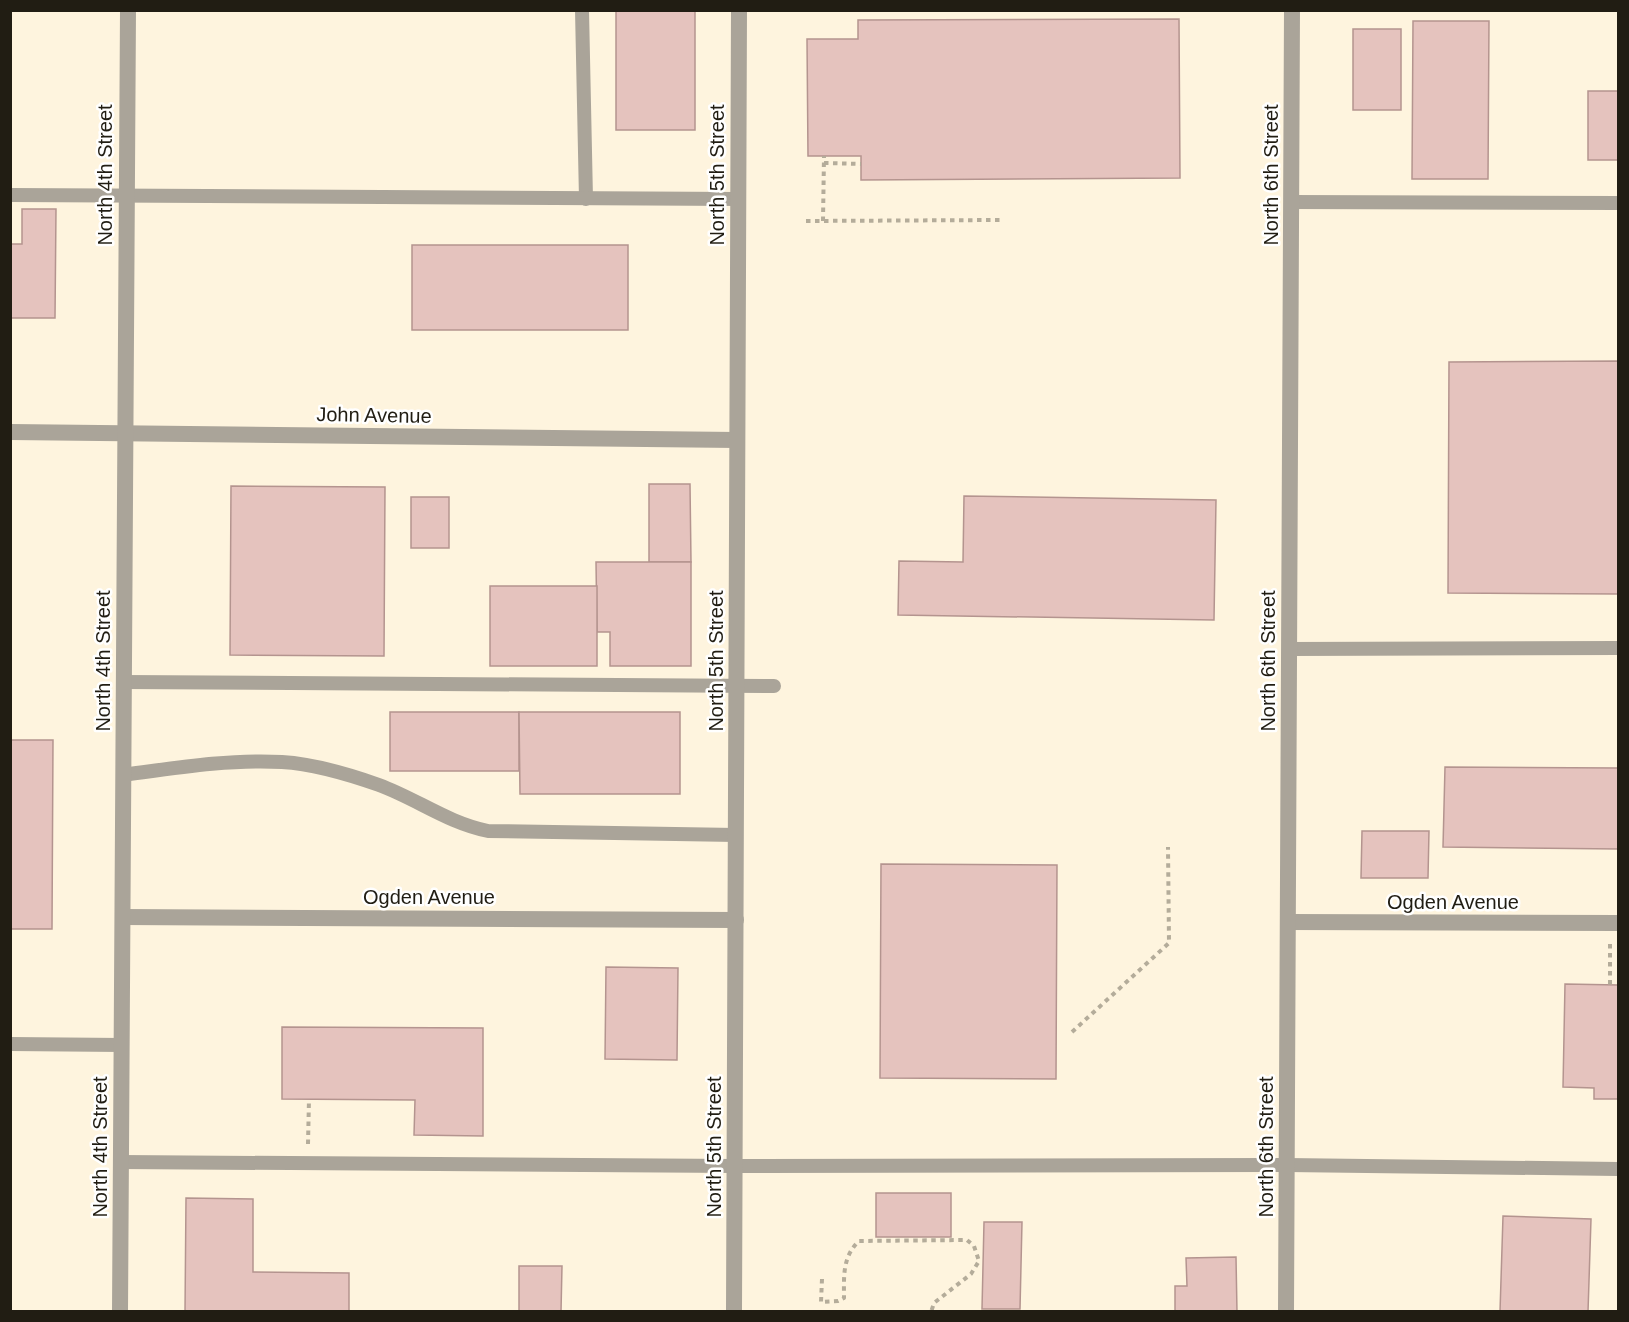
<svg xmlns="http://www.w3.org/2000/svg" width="1629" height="1322" viewBox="0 0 1629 1322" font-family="Arial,sans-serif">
  <rect width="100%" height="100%" fill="#fef4de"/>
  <g fill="#e5c3be" stroke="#b4948f" stroke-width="1.5">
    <rect x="616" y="10" width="79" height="120"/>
    <path d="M1179,19l1,159 -319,2v-24h-53l-1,-117h51v-19z"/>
    <path d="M1413,21h76l-1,158h-76z"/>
    <rect x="1353" y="29" width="48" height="81"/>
    <rect x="1588" y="91" width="30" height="69"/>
    <path d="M22,209h34l-1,109h-45v-74h12z"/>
    <rect x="412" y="245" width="216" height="85"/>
    <path d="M1618,361v233l-170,-1 1,-231z"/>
    <path d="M649,484h41l1,78h-42z"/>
    <path d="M231,486l154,1 -1,169 -154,-1z"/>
    <path d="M964,496l252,4 -2,120 -316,-5 1,-54 64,1z"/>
    <rect x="411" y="497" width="38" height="51"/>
    <path d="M596,562h95v104h-81v-34h-13z"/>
    <rect x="490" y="586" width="107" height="80"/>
    <rect x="390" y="712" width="129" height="59"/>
    <path d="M519,712h161v82h-160z"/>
    <path d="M10,740h43l-1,189h-42z"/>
    <path d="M1445,767l173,1v81l-175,-2z"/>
    <path d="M1362,831h67l-1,47h-67z"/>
    <path d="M881,864l176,1 -1,214 -176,-1z"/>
    <path d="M606,967l72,1 -1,92 -72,-1z"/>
    <path d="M1565,984l53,1v114h-24v-11l-31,-1z"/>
    <path d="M282,1027l201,1v108l-69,-1 1,-35 -133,-1z"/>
    <rect x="876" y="1193" width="75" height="44"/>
    <path d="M186,1198l67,1v73l96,1v39h-164z"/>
    <path d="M1503,1216l88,3 -3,93h-88z"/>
    <path d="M984,1222h38l-2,87h-38z"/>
    <path d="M1236,1257l1,55h-62v-26h12l-1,-28z"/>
    <path d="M519,1266h43l-1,46h-42z"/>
  </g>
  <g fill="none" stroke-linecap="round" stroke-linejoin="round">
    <g stroke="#b4ac9a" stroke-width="4" stroke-dasharray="4.5 4.5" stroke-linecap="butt">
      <path d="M824,163l37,1"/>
      <path d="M806,221l194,-1"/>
      <path d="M823,221l1,-65"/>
      <path d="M1610,944v41"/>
      <path d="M1072,1032l97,-89 -1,-96"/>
      <path d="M308,1144l1,-45"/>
      <path d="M822,1279l-1,23 17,-1 6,-3c0,-21 -2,-41 15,-57l108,-1 7,6 5,15 -8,13 -37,29 -3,9"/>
    </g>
    <g stroke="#aaa499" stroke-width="14">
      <path d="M582,10l4,189"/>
      <path d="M10,195l728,4"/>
      <path d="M1291,202l327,1"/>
      <path d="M1289,649l329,-1"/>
      <path d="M123,682l651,4"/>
      <path d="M123,775c52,-7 106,-16 159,-13 32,2 66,12 97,23 38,14 69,38 109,46l248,4"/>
      <path d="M10,1044l112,1"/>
      <path d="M121,1162l614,4 552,-1 331,4"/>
    </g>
    <g stroke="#aaa499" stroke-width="16">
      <path d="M10,432l727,8"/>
      <path d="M123,917l613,3"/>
      <path d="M1288,922l330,1"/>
      <path d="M120,1312l8,-1302"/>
      <path d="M734,1312l5,-1302"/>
      <path d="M1286,1312l6,-1302"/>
    </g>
  </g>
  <g text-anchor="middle" stroke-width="5" stroke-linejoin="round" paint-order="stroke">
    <g font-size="20" fill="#211d13" stroke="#fff">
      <text transform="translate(105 175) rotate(-90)" y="7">North 4th Street</text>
      <text transform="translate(717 175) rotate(-90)" y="7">North 5th Street</text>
      <text transform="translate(1271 175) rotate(-90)" y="7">North 6th Street</text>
      <text transform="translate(374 415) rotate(1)" y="7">John Avenue</text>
      <text transform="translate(103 661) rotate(-90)" y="7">North 4th Street</text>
      <text transform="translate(716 661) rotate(-90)" y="7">North 5th Street</text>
      <text transform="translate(1268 661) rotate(-90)" y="7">North 6th Street</text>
      <text x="429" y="904">Ogden Avenue</text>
      <text x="1453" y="909">Ogden Avenue</text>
      <text transform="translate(100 1147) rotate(-90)" y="7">North 4th Street</text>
      <text transform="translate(714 1147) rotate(-90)" y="7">North 5th Street</text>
      <text transform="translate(1266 1147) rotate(-90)" y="7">North 6th Street</text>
    </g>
  </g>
  <rect width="1629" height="1322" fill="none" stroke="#211d13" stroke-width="24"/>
</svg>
